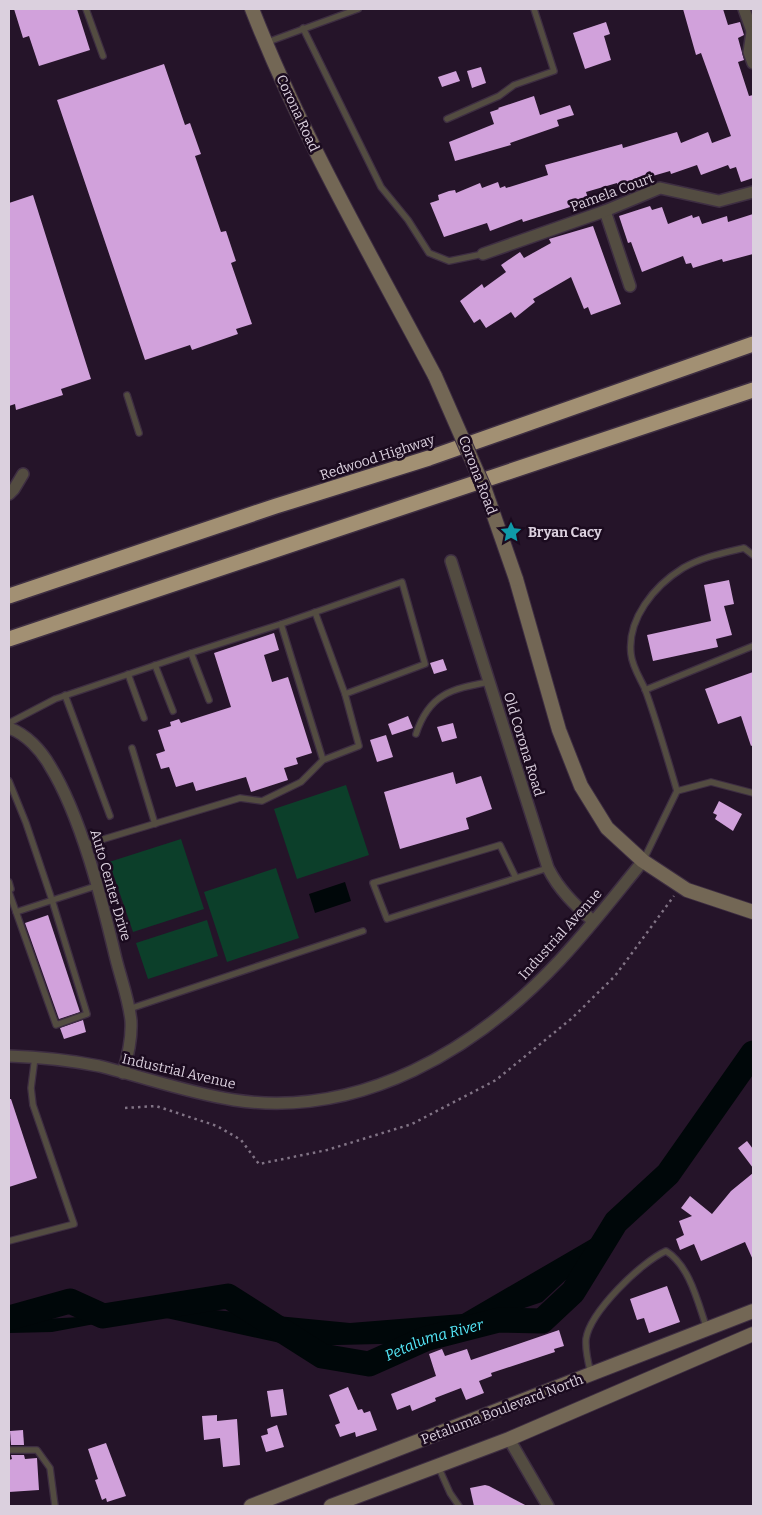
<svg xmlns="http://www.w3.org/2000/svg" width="762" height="1515" viewBox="0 0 762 1515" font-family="Bitter,serif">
  <rect width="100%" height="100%" fill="#251429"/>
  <g fill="#0c3f2a">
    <path d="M346,785l23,70 -72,24 -23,-70z"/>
    <path d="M181,839l23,70 -71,23 -24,-70z"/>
    <path d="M276,868l23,70 -72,24 -23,-70z"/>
    <path d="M207,920l11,36 -70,23 -12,-36z"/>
  </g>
  <g fill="#000709">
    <path d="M345,882l6,19 -36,12 -6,-19z"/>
    <path d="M753,1042v23l-21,19 -101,135 -89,83 -120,41 -128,3 -146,-32 -96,18 -43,1v-12l71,-4 52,-15 218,21 112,-9 141,-82 67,-75z"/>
  </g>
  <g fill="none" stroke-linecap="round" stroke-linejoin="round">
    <path stroke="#000709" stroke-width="25" id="s1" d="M9,1318l61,-17 33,15 125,-20 94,60 47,8 56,-25 74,-19 43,1 31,-29 43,-70 52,-48 85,-121"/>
  </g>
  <g fill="#d1a1db">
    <path d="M14,9h63l13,41 -51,16 -10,-30 -6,2z"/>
    <path d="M683,9h40l5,16 12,-3 4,13 -6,3 6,22 -6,2 11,34 4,-1v83l-12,4 -5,-15 -6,2 -2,-4 -27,10 -4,-10 -26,9 -1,-3 -52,15 -1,-3 -31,9 3,9 -66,21 -1,-3 -32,12 -3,-8 -43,14 -14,-34 9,-3 -1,-5 11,-4 6,-1 1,3 24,-10 2,5 16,-6 2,6 5,-2 1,2 42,-13 -3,-10 77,-21 1,4 54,-16 4,11 27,-11 4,11 19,-7 -30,-83 -5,2z"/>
    <path d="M606,22l4,12 -6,2 7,24 -26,9 -12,-36z"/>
    <path d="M164,64l21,61 5,-2 11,31 -6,2 26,76 5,-1 10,30 -5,2 21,61 -16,5 2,5 -46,16 -2,-5 -45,15 -88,-260z"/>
    <path d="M481,67l5,16 -14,5 -5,-17z"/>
    <path d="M456,71l4,10 -18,6 -4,-10z"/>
    <path d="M534,96l6,19 30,-10 4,10 -17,5 2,6 -49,17 1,2 -56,16 -6,-19 45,-18 -4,-12 9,-3 -1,-1z"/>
    <path d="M33,195l58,184 -30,10 2,6 -47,15 -1,-6 -6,2v-203z"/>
    <path d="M650,206l2,4 10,-3 6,17 24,-9 1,3 6,-2 3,8 25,-8 1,6 25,-8v40l-30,8 -1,-3 -29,9 -2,-5 -5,1 -3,-8 -41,16 -11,-30 -3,1 -9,-27z"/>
    <path d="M593,226l28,78 -30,11 -3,-8 -4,2 -13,-32 -38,22 2,3 -20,16 -4,-6 -25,16 -6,-9 -6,4 -14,-22 22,-17 2,4 22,-16 -5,-7 19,-13 4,6 27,-15 -2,-4z"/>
    <path d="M729,580l5,24 -10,2 8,29 -16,4 2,8 -65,14 -6,-26 64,-14 -7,-36z"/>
    <path d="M274,633l5,17 -15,5 8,27 16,-5 24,76 -16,5 2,6 -14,4 4,12 -37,12 -5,-15 -50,14 -3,-9 -17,5 -7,-20 -8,2 -5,-15 9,-3 -7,-21 13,-4 -1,-4 9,-3 2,4 50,-16 -17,-54z"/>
    <path d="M443,659l4,11 -13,4 -4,-11z"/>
    <path d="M753,672v73l-2,1 -10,-30 -23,8 -13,-35z"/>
    <path d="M408,716l5,12 -21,7 -4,-11z"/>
    <path d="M453,723l4,15 -15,4 -5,-15z"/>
    <path d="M386,735l7,22 -16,5 -7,-22z"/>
    <path d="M453,772l3,12 25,-8 11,33 -26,9 3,11 -69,20 -16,-57z"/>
    <path d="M719,801l23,13 -9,17 -18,-12 2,-4 -4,-2z"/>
    <path d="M48,915l32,97 -21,7 -34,-96z"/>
    <path d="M83,1020l3,12 -22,7 -4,-11z"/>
    <path d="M9,1099h2l26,79 -28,9z"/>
    <path d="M747,1141l6,8v19l-15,-20z"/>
    <path d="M753,1173v87l-8,-18 -44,19 -7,-17 -14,6 -4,-11 8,-4 -5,-14 13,-5 -11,-8 9,-12 22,18 19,-23z"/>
    <path d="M667,1286l13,36 -31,11 -5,-15 -7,2 -7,-21z"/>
    <path d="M559,1330l5,16 -10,3 1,3 -64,21 1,3 -13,5 5,12 -18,7 -5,-12 -26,10 1,3 -24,10 -2,-6 -13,5 -6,-16 45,-18 -7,-22 13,-5 3,7 22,-7 4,11z"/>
    <path d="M348,1387l10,23 4,-1 2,4 6,-2 7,19 -21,7 -1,-5 -15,5 -5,-12 5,-2 -11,-28z"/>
    <path d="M283,1389l4,26 -16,2 -4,-26z"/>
    <path d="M217,1415v6l20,-2 3,46 -17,2 -3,-29 -16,2 -2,-24z"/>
    <path d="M277,1425l7,22 -18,5 -5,-16 7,-2 -1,-5z"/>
    <path d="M23,1430l1,15h-13l-1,-14z"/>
    <path d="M106,1443l20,53 -19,6 -1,-4 -4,2 -7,-20 3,-1 -10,-30z"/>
    <path d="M11,1455h13l1,4 12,-1 2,32 -30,2v-32l3,-1z"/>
    <path d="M485,1485l4,1 38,20h-53l-4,-18z"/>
  </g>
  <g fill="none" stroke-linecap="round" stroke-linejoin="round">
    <g stroke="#3e2e42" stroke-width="8">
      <g id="service">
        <path d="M86,9l17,47"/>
        <path d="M303,28l78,159 27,33 21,33 20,8 34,-7"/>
        <path d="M265,43l93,-34"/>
        <path d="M447,119l52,-23 15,-11 40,-14 -20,-62"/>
        <path d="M127,395l12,38"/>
        <path d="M315,612l30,82"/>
        <path d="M191,653l90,-29"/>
        <path d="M155,665l18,46"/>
        <path d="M128,674l16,44"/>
        <path d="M645,690l108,-44"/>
        <path d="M65,695l45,121"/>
        <path d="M9,723l46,-24 136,-46 18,47"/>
        <path d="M416,734c13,-40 35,-45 73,-52"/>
        <path d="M132,748l23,76"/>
        <path d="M9,781l17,42 26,77 35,114 -31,11 -47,-133"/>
        <path d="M677,791l34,-9 42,11"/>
        <path d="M84,845l156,-47 22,3 39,-19 22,-22 36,-14 -14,-52 80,-30 -23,-82 -121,42 42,136"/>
        <path d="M643,861l34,-70c-10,-34 -20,-69 -32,-102 -5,-11 -13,-23 -14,-35 -4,-35 23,-68 52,-86 19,-11 40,-15 61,-20l9,7"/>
        <path d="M516,878l-16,-33 -127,38 14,36 161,-51"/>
        <path d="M9,882l2,7 -2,1"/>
        <path d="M16,912l80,-26"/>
        <path d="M129,1009l234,-78"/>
        <path d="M9,1241l65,-17 -41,-119 -2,-17 4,-31"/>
        <path d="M591,1374c-3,-12 -6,-23 -5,-35 4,-27 55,-77 80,-88 24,15 32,52 41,78"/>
        <path d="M9,1450h28l13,18 5,38"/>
        <path d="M438,1466l12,27 9,13"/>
      </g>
    </g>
    <g stroke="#3e2e42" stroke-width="14">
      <g id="minor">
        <path d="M744,9l9,25"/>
        <path d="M752,32l-3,20 4,11"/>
        <path d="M605,211l25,75"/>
        <path d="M483,254l122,-43 55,-23 59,13 34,-9"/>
        <path d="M9,494l5,-5 9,-15"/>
        <path d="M451,561l97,307c11,22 27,37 45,53"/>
        <path d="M9,728c17,6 32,22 41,38 31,50 52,134 66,193 5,20 13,41 15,62 1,18 -3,35 -8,52"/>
        <path d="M9,1056c30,1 60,4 90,10 45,11 89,27 135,34 127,19 243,-51 326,-140 30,-32 56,-66 83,-99"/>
        <path d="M509,1439l39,67"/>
      </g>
    </g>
    <g stroke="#3e2e42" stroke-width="16">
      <g id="secondary">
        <path d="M252,9c50,128 119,246 183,367"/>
        <path d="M516,579l43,151 22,56 26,42 36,33 44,29 66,22"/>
        <path d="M251,1506l502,-195"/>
        <path d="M331,1506l178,-67 244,-105"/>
      </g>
    </g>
    <g stroke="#3e2e42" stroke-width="18">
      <g id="motorway">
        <path d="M9,596l267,-90 153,-48 324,-114"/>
        <path d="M9,639l744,-249"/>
      </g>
    </g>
    <path stroke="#817385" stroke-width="2.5" stroke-dasharray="2.5 4" stroke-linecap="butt" d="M125,1108l31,-2 61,20 24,14 18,24 68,-14 85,-26 84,-44 75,-61 44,-43 59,-80"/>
    <use href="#service" stroke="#534c41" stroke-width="5.5"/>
    <use href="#minor" stroke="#534c41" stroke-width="11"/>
    <use href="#secondary" stroke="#736755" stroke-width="14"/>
    <use href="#motorway" stroke="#a29073" stroke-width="15"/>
    <g stroke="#3e2e42" stroke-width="16" stroke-linecap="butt">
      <path id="secondary-bridge" d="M435,376l50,114 31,89"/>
    </g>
    <use href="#secondary-bridge" stroke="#736755" stroke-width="14"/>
  </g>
  <defs>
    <g id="sight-bare" transform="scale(1.725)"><path d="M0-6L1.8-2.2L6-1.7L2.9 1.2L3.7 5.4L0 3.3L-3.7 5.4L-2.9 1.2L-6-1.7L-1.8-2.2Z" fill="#0f9aa8" stroke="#1b0b1f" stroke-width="2.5" paint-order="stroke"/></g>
  </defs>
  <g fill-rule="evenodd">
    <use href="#sight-bare" x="511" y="532"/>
  </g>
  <g text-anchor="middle" stroke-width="5" stroke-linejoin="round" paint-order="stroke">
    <g font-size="14" fill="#dbd0de" stroke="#1b0b1f">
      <text transform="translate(298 113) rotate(65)" y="5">Corona Road</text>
      <text transform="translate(612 192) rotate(-20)" y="5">Pamela Court</text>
      <text transform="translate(377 457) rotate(-18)" y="5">Redwood Highway</text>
      <text transform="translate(478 475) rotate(69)" y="5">Corona Road</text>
      <text transform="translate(524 744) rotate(73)" y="5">Old Corona Road</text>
      <text transform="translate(111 885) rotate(74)" y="5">Auto Center Drive</text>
      <text transform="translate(560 934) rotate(-48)" y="5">Industrial Avenue</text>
      <text transform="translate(179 1071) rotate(13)" y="5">Industrial Avenue</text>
      <text transform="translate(502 1409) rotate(-21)" y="5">Petaluma Boulevard North</text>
    </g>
    <g font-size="14" font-weight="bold" fill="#dbd0de" stroke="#1b0b1f" text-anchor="start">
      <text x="528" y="537">Bryan Cacy</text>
    </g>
    <g font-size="15" font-style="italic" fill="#55e9fa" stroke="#1b0b1f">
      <text dy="5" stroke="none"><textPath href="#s1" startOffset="455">Petaluma River</textPath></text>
    </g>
  </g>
  <rect width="762" height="1515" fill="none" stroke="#dbd0de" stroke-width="20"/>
</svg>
